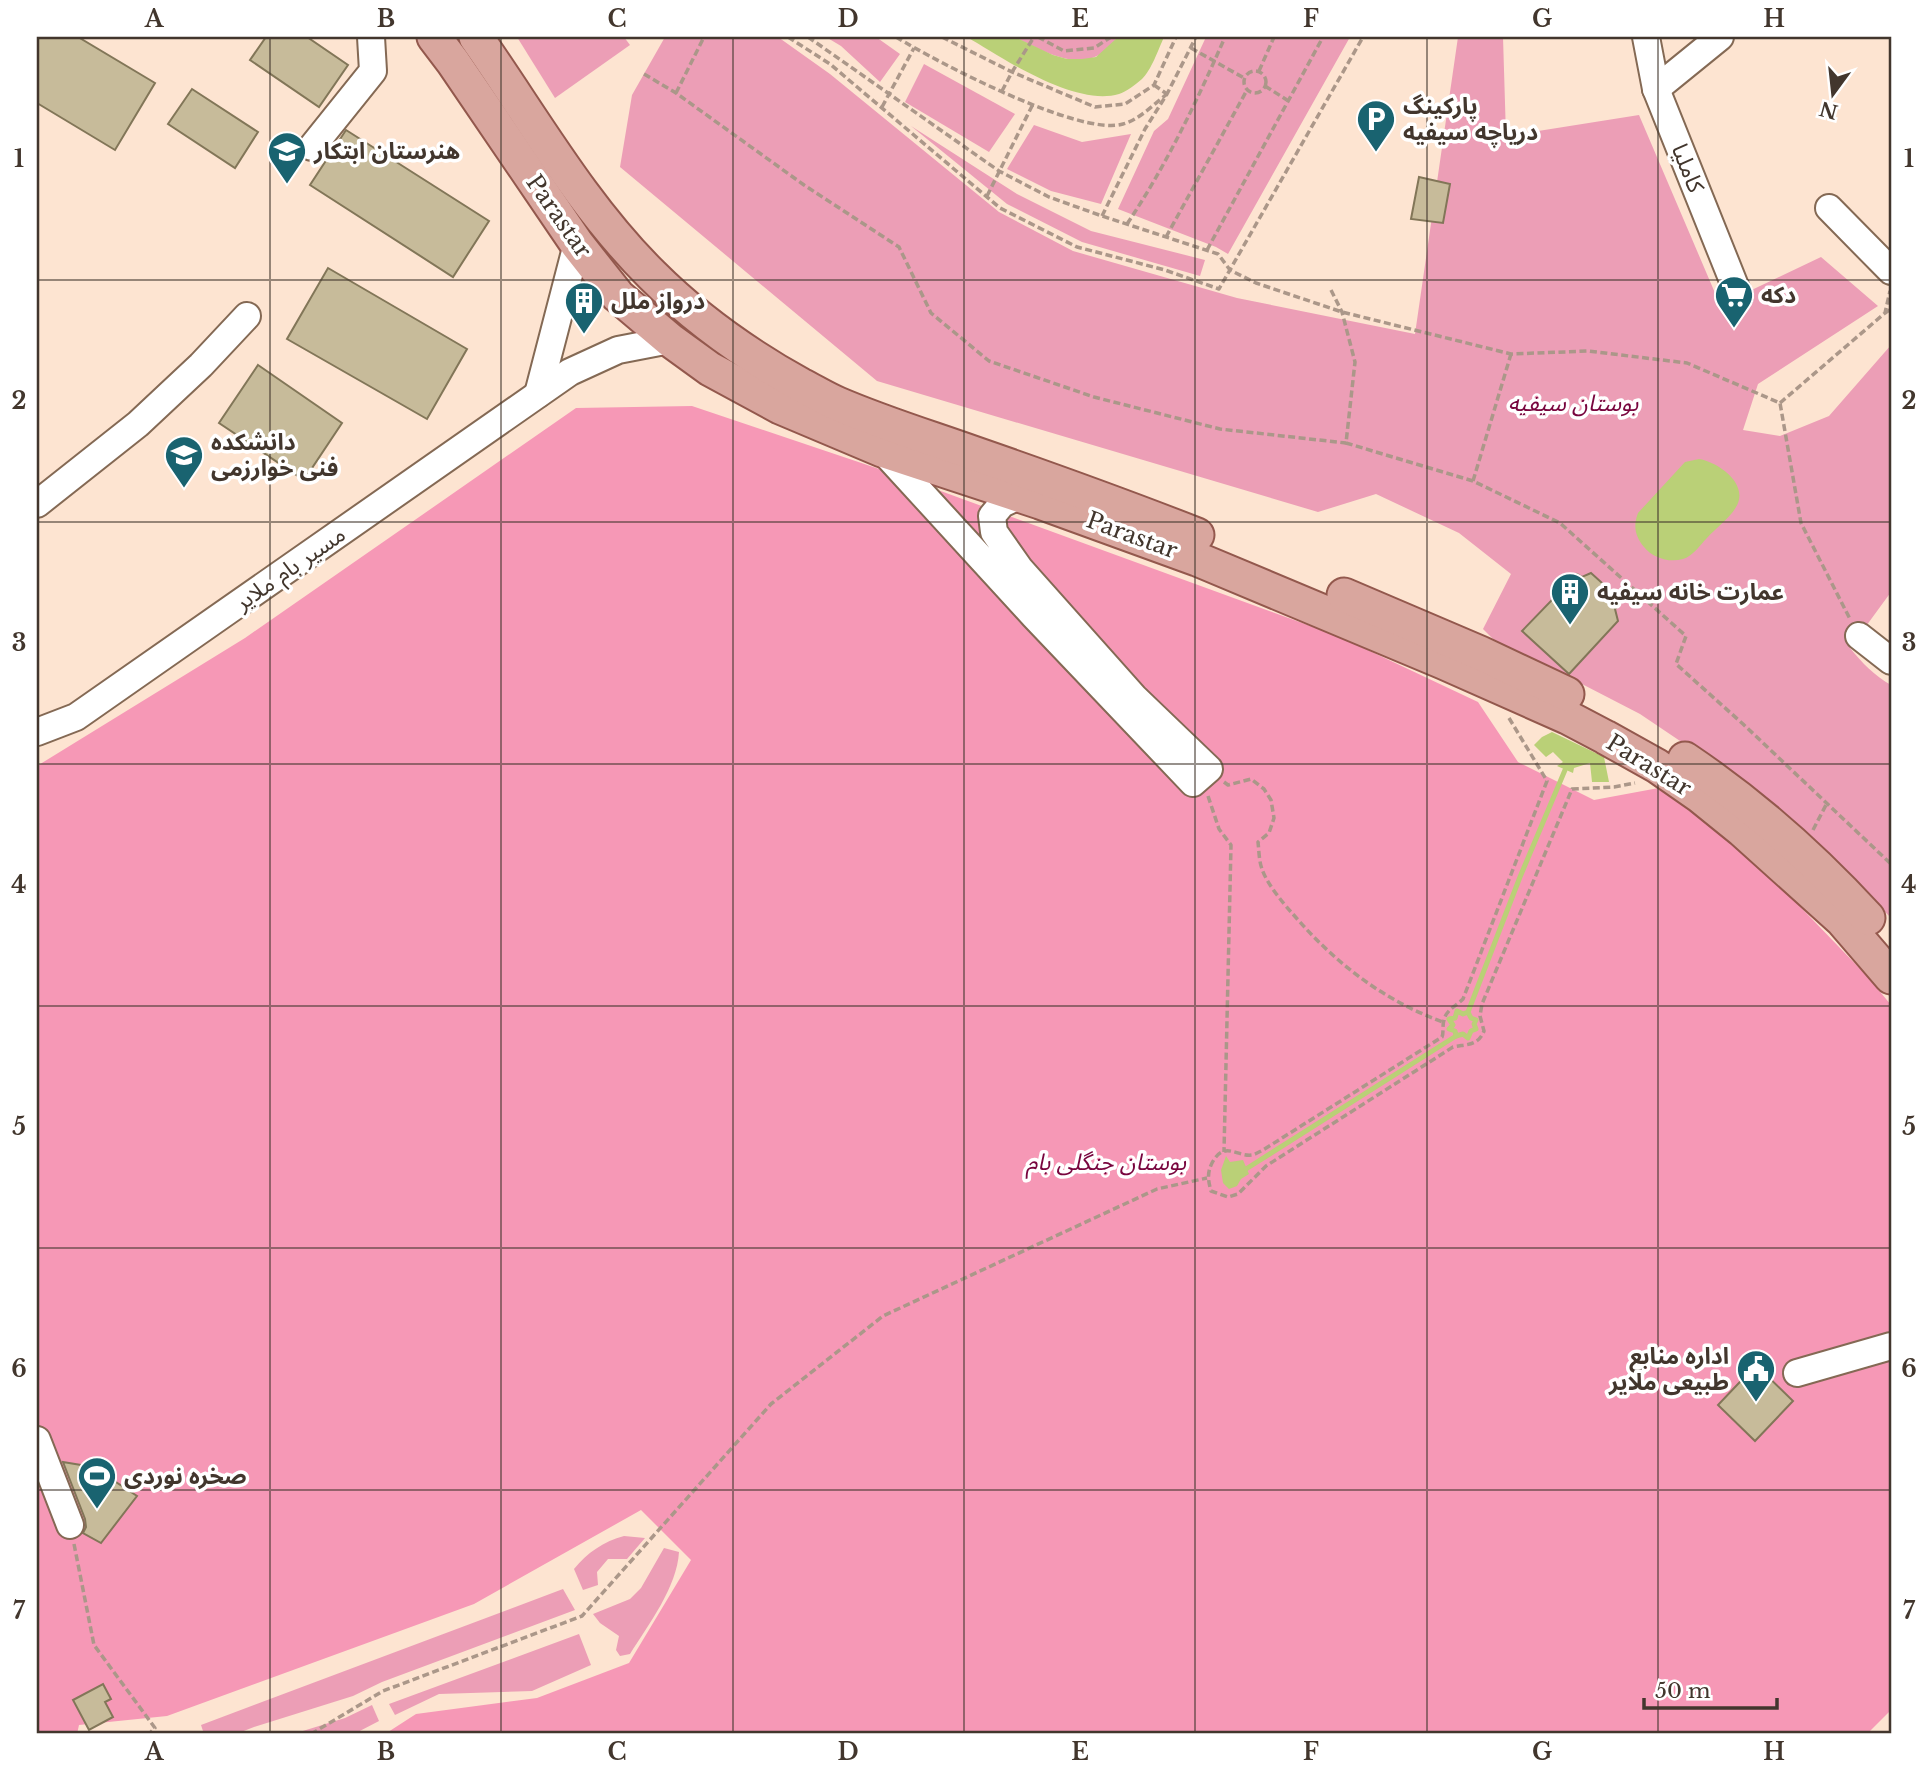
<svg xmlns="http://www.w3.org/2000/svg" width="1928" height="1771" viewBox="0 0 1928 1771" font-family="'Libre Baskerville','Noto Sans Arabic',serif">
  <rect width="100%" height="100%" fill="#fde4d1"/>
  <g fill="#ec9eb6">
    <path d="M517,37h107l6,8 -75,53z"/>
    <path d="M665,37h113l52,37 169,138 74,39 164,47 178,36 43,-297h45l3,99 133,-21 82,192 18,-11 82,-39 57,49 -120,78 -15,46 37,6 49,-20 62,-71v247l-41,56c12,15 25,28 41,37v233l-69,-71 -87,-69 -95,-64 -60,-31 -80,-37 -17,-17 28,-55 -52,-41 -83,-39 -58,18 -441,-131 -257,-214 12,-72z"/>
    <path d="M826,37h50l24,17 -20,28 -39,-36z"/>
    <path d="M1015,37h103c-6,6 -13,15 -21,19 -25,13 -60,-8 -82,-19z"/>
    <path d="M1206,37h144l-122,217 -12,-7 -98,-38 36,-78 14,-12z"/>
    <path d="M924,64l91,50 -26,38 -84,-50z"/>
    <path d="M1034,125l48,17 49,-8 -30,70 -50,-13 -44,-22z"/>
    <path d="M911,126l106,68 74,37 114,29 -5,16 -118,-34 -75,-38z"/>
    <path d="M624,1536l21,2 -18,21h-19l-11,13 1,13 -15,5 -9,-21c13,-16 30,-28 50,-33z"/>
    <path d="M664,1548l15,4c-2,35 -30,72 -49,102l-10,2 -4,-6 3,-14 -19,-13 -7,-9 37,-15 11,-11z"/>
    <path d="M563,1589l12,21 -193,72 -29,14 -99,31 -18,7h-32l-3,-9z"/>
    <path d="M579,1634l12,31 -59,26 -93,3 -44,21 -6,-11z"/>
    <path d="M372,1705l7,16 -25,13h-61l52,-16z"/>
  </g>
  <path fill="#f698b6" d="M692,406l202,68 444,162 140,66 40,60 76,38 70,-13 93,75 110,114 24,29v705l-24,24h-1482l31,-20 121,-16 92,-35 62,-103 -50,-50 -167,94 -307,112 -88,9 -2,9h-40v-968l208,-128 331,-230z"/>
  <g fill="#bad077">
    <path d="M967,37h48l38,18 14,4h15l14,-2 22,-20h46c-5,11 -13,34 -22,42 -6,5 -16,13 -23,15 -44,13 -115,-35 -152,-57z"/>
    <path d="M1699,459c19,3 51,25 37,48 -6,11 -20,21 -29,31 -7,7 -15,19 -24,21 -14,4 -30,-1 -39,-12 -9,-11 -11,-21 -6,-34l47,-51z"/>
    <path d="M1552,732l52,25 5,25h-17l-2,-19 -16,5 -1,5 -16,-7 6,-4 -10,-10 -7,5 -12,-12 8,-8z"/>
    <path d="M1226,1156l4,6 13,-2 6,14 -8,5 -4,7 -8,3 -6,-6 -2,-13z"/>
  </g>
  <g fill="none" stroke-linecap="round" stroke-linejoin="round">
    <g stroke="#bad077" stroke-width="5">
      <path d="M1468,1012l3,6 5,2 -2,4 2,5 -5,2 -3,7 -5,-4 -7,2 -1,-5 -6,-2 4,-4 -4,-6 6,-1 2,-7 6,3 5,-2 52,-135 45,-107"/>
      <path d="M1246,1169l210,-133"/>
    </g>
  </g>
  <g fill="#c7bb9a" stroke="#827658" stroke-width="2">
    <path d="M37,37h41l77,46 -40,67 -78,-47z"/>
    <path d="M266,37h41l41,28 -29,42 -69,-47z"/>
    <path d="M192,89l66,43 -23,36 -67,-44z"/>
    <path d="M346,130l143,91 -36,56 -143,-92z"/>
    <path d="M1419,177l31,7 -7,39 -32,-4z"/>
    <path d="M328,268l139,81 -40,70 -140,-80z"/>
    <path d="M258,365l84,58 -38,57 -85,-57z"/>
    <path d="M1591,573l31,28 -7,8 3,12 -49,53 -47,-43 55,-57 5,3z"/>
    <path d="M1756,1365l37,36 -38,40 -37,-36z"/>
    <path d="M63,1462l30,5 44,29 -36,47 -18,-10 3,-6 -1,-8z"/>
    <path d="M103,1684l8,15 -6,3 8,15 -24,13 -16,-30z"/>
  </g>
  <g fill="none" stroke-linecap="round" stroke-linejoin="round">
    <g stroke="#846954" stroke-width="30">
      <g id="minor">
        <path d="M1646,37l10,52 83,207"/>
        <path d="M1656,89l64,-52"/>
        <path d="M312,147l61,-76 -2,-34"/>
        <path d="M1829,208l62,63"/>
        <path d="M538,394l39,-150"/>
        <path d="M882,450l152,166 159,167 16,-14 -75,-72 -114,-128 -26,-37 -2,-16 10,-12 17,-8"/>
        <path d="M37,504l101,-80 63,-59 46,-49"/>
        <path d="M1859,636l32,25"/>
        <path d="M37,732l39,-15 494,-345 48,-22 52,-10"/>
        <path d="M1797,1373l94,-27"/>
        <path d="M37,1440l33,85"/>
      </g>
    </g>
    <g stroke="#93584d" stroke-width="37">
      <g id="major">
        <path d="M434,37l19,25 124,182 41,52 52,44 40,29 70,38 102,43 158,52 157,57 246,103 124,55 38,20 52,29 43,30 42,34 100,90 49,57"/>
        <path d="M476,37c56,80 106,169 176,238 44,44 95,80 149,110 12,6 25,14 37,19 44,19 90,33 135,49 75,26 150,53 224,82"/>
        <path d="M1344,595l136,58 87,41"/>
        <path d="M1685,759c67,45 128,99 183,159"/>
      </g>
    </g>
    <g stroke="#ab9789" stroke-width="3.5" stroke-dasharray="7 3.5" stroke-linecap="butt">
      <path d="M788,37l42,27 170,144 77,39 88,23 54,19 144,-252"/>
      <path d="M808,37l191,134 50,26 53,19 116,38 12,16 26,13 86,29 169,42 77,-3 99,12 93,40 21,120 49,96"/>
      <path d="M896,37c41,25 184,100 227,87 16,-4 31,-20 44,-30"/>
      <path d="M942,37l70,35 83,35 30,-3 29,-19 22,-48"/>
      <path d="M1038,37l26,14 30,-3 17,-11"/>
      <path d="M1191,48l53,30"/>
      <circle cx="1255" cy="82" r="11"/>
      <path d="M1259,71l15,-34"/>
      <path d="M644,74l32,19 128,92 95,62 32,66 58,48 105,36 126,32 126,14"/>
      <path d="M1154,85l13,9"/>
      <path d="M1265,86l22,14"/>
      <path d="M1002,91l10,-19 22,-35"/>
      <path d="M676,93l28,-56"/>
      <path d="M882,107l32,-59"/>
      <path d="M987,196l46,-92"/>
      <path d="M1102,216l43,-87 22,-35 29,-57"/>
      <path d="M1127,224c39,-58 70,-123 98,-187"/>
      <path d="M1166,237l81,-147"/>
      <path d="M1207,250l116,-213"/>
      <path d="M1331,290l11,22 13,50 -9,81 127,38 87,42 126,113 -10,28 67,60 148,140"/>
      <path d="M1885,313l6,-4"/>
      <path d="M1780,403l105,-90 5,-22"/>
      <path d="M1473,481l38,-127"/>
      <path d="M1509,718l38,63 -84,218c-7,7 -17,11 -19,21 -2,6 0,12 -2,17l-179,113c-4,2 -7,4 -11,5 -15,2 -28,-15 -40,8 -5,10 -4,17 -1,28l17,6 10,-3 28,-28 187,-119c14,-3 25,-1 31,-16l-4,-15 2,-12 90,-215 42,-2 21,-4"/>
      <path d="M1224,782l4,3 23,-6 13,10 7,11 3,18 -5,15 -11,9c1,9 1,19 4,27 4,13 20,33 30,44 42,49 90,87 151,109"/>
      <path d="M1208,796l11,33 12,16 -7,307"/>
      <path d="M1813,830l14,-27"/>
      <path d="M74,1544l20,101 61,83 -6,6"/>
      <path d="M311,1734l72,-43 199,-75 189,-212 112,-88 274,-127 50,-11"/>
    </g>
    <use href="#minor" stroke="#fff" stroke-width="26"/>
    <use href="#major" stroke="#d9a69e" stroke-width="33"/>
  </g>
  <path fill="none" stroke="#42362d" stroke-width="2" stroke-opacity="0.55" d="M270,37v1697M501,37v1697M733,37v1697M964,37v1697M1195,37v1697M1427,37v1697M1658,37v1697M37,280h1854M37,522h1854M37,764h1854M37,1006h1854M37,1248h1854M37,1490h1854"/>
  <defs>
    <g id="parking-pin" transform="scale(2.0125)"><path d="M0 17L-7.5 6A9.5 9.5 0 1 1 7.5 6Z" fill="#196370" stroke="#fff"/><path d="M-3.5-5.5H1a3.5 3.5 0 0 1 0 7H-1V5.5H-3.5ZM-1-3.4V-.6H.8a1.4 1.4 0 0 0 0-2.8Z" fill="#fff"/></g>
    <g id="school-pin" transform="scale(2.0125)"><path d="M0 17L-7.5 6A9.5 9.5 0 1 1 7.5 6Z" fill="#196370" stroke="#fff"/><path d="M0-5L7-2L0 1L-7-2ZM-4 1L0 2.5L4 1V4Q0 6-4 4Z" fill="#fff"/></g>
    <g id="supermarket-pin" transform="scale(2.0125)"><path d="M0 17L-7.5 6A9.5 9.5 0 1 1 7.5 6Z" fill="#196370" stroke="#fff"/><path d="M-6-5.5h2.5l.6 2H6L4.5 2H-2.5L-4.4-4H-6ZM-1.5 3.2a1.3 1.3 0 1 0 .1 0ZM3 3.2a1.3 1.3 0 1 0 .1 0Z" fill="#fff"/></g>
    <g id="building-pin" transform="scale(2.0125)"><path d="M0 17L-7.5 6A9.5 9.5 0 1 1 7.5 6Z" fill="#196370" stroke="#fff"/><path d="M-4-6H4V6H1V3H-1V6H-4ZM-2.5-4.3h1.7v1.8h-1.7ZM.8-4.3h1.7v1.8H.8ZM-2.5-1h1.7V.8h-1.7ZM.8-1h1.7V.8H.8Z" fill="#fff"/></g>
    <g id="university-pin" transform="scale(2.0125)"><path d="M0 17L-7.5 6A9.5 9.5 0 1 1 7.5 6Z" fill="#196370" stroke="#fff"/><path d="M0-5L7-2L0 1L-7-2ZM-4 1L0 2.5L4 1V4Q0 6-4 4Z" fill="#fff"/></g>
    <g id="civic-pin" transform="scale(2.0125)"><path d="M0 17L-7.5 6A9.5 9.5 0 1 1 7.5 6Z" fill="#196370" stroke="#fff"/><path d="M-.6-6.5H3V-4.5H.6V-3L4-1V1h2V6H-6V1h2V-1L-.6-3ZM-1.2 2.5V6h2.4V2.5Z" fill="#fff"/></g>
    <g id="stadium-pin" transform="scale(2.0125)"><path d="M0 17L-7.5 6A9.5 9.5 0 1 1 7.5 6Z" fill="#196370" stroke="#fff"/><path d="M0-5a6.5 5 0 1 0 0 10a6.5 5 0 1 0 0-10ZM-3.5-1.8h7v3.6h-7Z" fill="#fff"/></g>
  </defs>
  <g fill-rule="evenodd">
    <use href="#parking-pin" x="1376" y="119"/>
    <use href="#school-pin" x="287" y="151"/>
    <use href="#supermarket-pin" x="1734" y="295"/>
    <use href="#building-pin" x="584" y="301"/>
    <use href="#university-pin" x="184" y="455"/>
    <use href="#building-pin" x="1570" y="592"/>
    <use href="#civic-pin" x="1756" y="1369"/>
    <use href="#stadium-pin" x="97" y="1476"/>
  </g>
  <g text-anchor="middle" stroke-width="7" stroke-linejoin="round" paint-order="stroke">
    <g font-size="23" font-weight="bold" fill="#42362d" stroke="#fff" text-anchor="start">
      <text x="1403" y="114">پارکینگ<tspan x="1403" dy="26">دریاچه سیفیه</tspan></text>
      <text x="314" y="159">هنرستان ابتکار</text>
      <text x="1761" y="303">دکه</text>
      <text x="611" y="309">درواز ملل</text>
      <text x="211" y="450">دانشکده<tspan x="211" dy="26">فنی خوارزمی</tspan></text>
      <text x="1597" y="600">عمارت خانه سیفیه</text>
      <text x="1729" y="1364" text-anchor="end">اداره منابع<tspan x="1729" dy="26">طبیعی ملایر</tspan></text>
      <text x="124" y="1484">صخره نوردی</text>
    </g>
    <g font-size="23" fill="#42362d" stroke="#fff">
      <text transform="translate(1688 168) rotate(68)" y="8">کاملیا</text>
      <text transform="translate(559 216) rotate(55)" y="8">Parastar</text>
      <text transform="translate(1132 535) rotate(20)" y="8">Parastar</text>
      <text transform="translate(290 568) rotate(-35)" y="8">مسیر بام ملایر</text>
      <text transform="translate(1649 765) rotate(32)" y="8">Parastar</text>
    </g>
    <g font-size="23" font-style="italic" fill="#78053e" stroke="#fff">
      <text x="1573" y="411">بوستان سیفیه</text>
      <text x="1106" y="1170">بوستان جنگلی بام</text>
    </g>
  </g>
  <rect width="1928" height="1771" fill="none" stroke="#ffffff" stroke-width="77"/>
  <g transform="translate(1833 94) rotate(195)" stroke="#ffffff" stroke-width="5" paint-order="stroke">
  <path d="M0-5L12 26L0 18L-12 26Z" fill="#42362d"/>
  <text y="-10" font-size="19" font-weight="bold" text-anchor="middle" fill="#42362d">N</text>
  </g>
  <path d="M1644 1698v10h133v-10" fill="none" stroke="#42362d" stroke-width="3.5"/>
  <text x="1655" y="1698" font-size="21" fill="#42362d" stroke="#ffffff" stroke-width="5" paint-order="stroke">50 m</text>
  <rect x="38" y="38" width="1852" height="1694" fill="none" stroke="#42362d" stroke-width="2.5"/>
  <g font-size="23" text-anchor="middle" font-weight="bold" fill="#42362d">
    <text x="154" y="27">A</text>
    <text x="386" y="27">B</text>
    <text x="617" y="27">C</text>
    <text x="848" y="27">D</text>
    <text x="1080" y="27">E</text>
    <text x="1311" y="27">F</text>
    <text x="1542" y="27">G</text>
    <text x="1774" y="27">H</text>
    <text x="19" y="167">1</text>
    <text x="1909" y="167">1</text>
    <text x="19" y="409">2</text>
    <text x="1909" y="409">2</text>
    <text x="19" y="651">3</text>
    <text x="1909" y="651">3</text>
    <text x="19" y="893">4</text>
    <text x="1909" y="893">4</text>
    <text x="19" y="1135">5</text>
    <text x="1909" y="1135">5</text>
    <text x="19" y="1377">6</text>
    <text x="1909" y="1377">6</text>
    <text x="19" y="1619">7</text>
    <text x="1909" y="1619">7</text>
    <text x="154" y="1760">A</text>
    <text x="386" y="1760">B</text>
    <text x="617" y="1760">C</text>
    <text x="848" y="1760">D</text>
    <text x="1080" y="1760">E</text>
    <text x="1311" y="1760">F</text>
    <text x="1542" y="1760">G</text>
    <text x="1774" y="1760">H</text>
  </g>
</svg>
